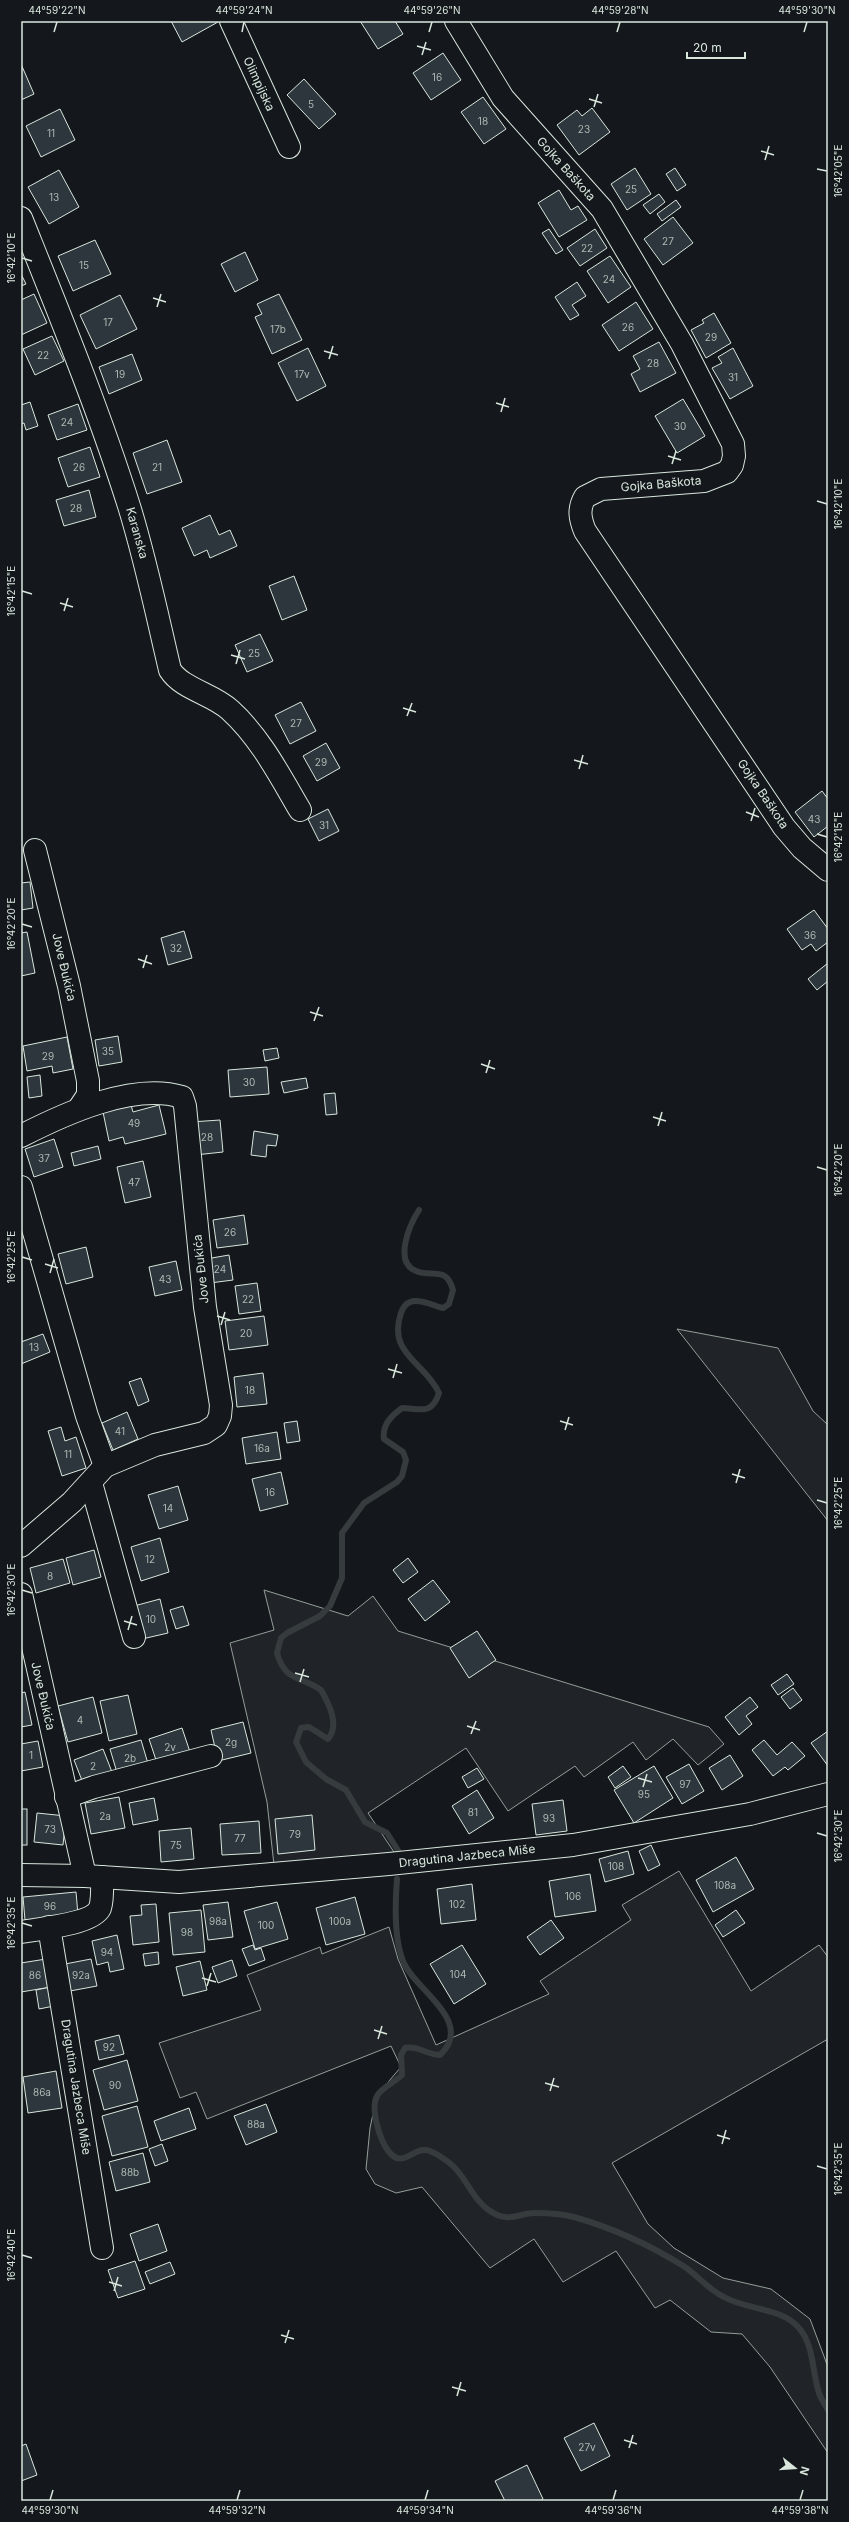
<svg xmlns="http://www.w3.org/2000/svg" width="849" height="2522" viewBox="0 0 849 2522" font-family="Inter,sans-serif">
  <rect width="100%" height="100%" fill="#14181c"/>
  <g fill="#202428" stroke="#939e99">
    <path d="M677,1329l101,19 35,63 15,14v96z"/>
    <path d="M264,1590l84,26 25,-20 25,35 311,96 15,17 -26,21 -25,-26 -27,21 -13,-18 -49,35 -9,-11 -67,45 -42,-63 -98,65 28,42 -122,10 -7,-63 -37,-159 44,-13z"/>
    <path d="M679,1871l72,120 68,-46 9,12v82l-216,124 36,61 26,24 49,30 48,11 39,30 18,48v86l-58,-86 -28,-33 -31,-2 -41,-32 -15,8 -39,-57 -53,31 -29,-43 -44,29 -68,-81 -26,6 -21,-9 -9,-15 4,-41 7,-33 24,-28 -10,-21 -184,73 -11,-27 -16,6 -21,-55 102,-33 -14,-35 73,-28 2,7 67,-27 9,32 38,86 113,-51 -9,-13 91,-61 -9,-15z"/>
  </g>
  <g fill="none" stroke-linecap="round" stroke-linejoin="round">
    <g stroke="#363b3e" stroke-width="6">
      <path d="M399,1852l-12,-19 -22,-11 -19,-32 -20,-11 -20,-17 -10,-20 5,-14 8,-1 19,12c12,-14 1,-35 -7,-49 -20,-14 -36,-8 -44,-37l4,-15 6,-5 33,-17 10,-10 12,-28v-45l22,-30 33,-21 5,-6 4,-16 -3,-8 -19,-13c-2,-14 7,-23 18,-31 19,1 30,7 37,-15 -14,-31 -52,-39 -38,-80 7,-21 27,-9 42,-5l6,-4 4,-14c-7,-25 -21,-12 -37,-19 -23,-9 -6,-47 3,-61"/>
      <path d="M397,1879c-2,25 -3,59 6,82 10,28 73,60 37,94 -13,0 -23,-10 -35,-7l-4,7 1,20c-7,7 -21,13 -25,21 -7,13 3,45 12,56 12,15 21,0 34,-2 7,-1 13,4 18,7 28,16 28,45 56,58 14,6 24,-2 38,-2 12,0 27,1 39,4 39,11 76,28 111,50 13,9 24,23 39,30 22,13 57,10 75,31 15,17 13,44 20,65 2,6 6,12 9,17"/>
    </g>
  </g>
  <g fill="#2c363c" stroke="#d8e6dc">
    <path d="M171,21h46l1,1 -36,20z"/>
    <path d="M360,21h35l8,13 -25,15z"/>
    <path d="M443,53l18,27 -30,20 -18,-27z"/>
    <path d="M21,64l13,30 -13,6z"/>
    <path d="M304,79l32,35 -17,15 -32,-34z"/>
    <path d="M483,97l23,32 -22,15 -23,-32z"/>
    <path d="M592,108l18,24 -31,23 -22,-30 20,-15 5,6z"/>
    <path d="M60,109l15,31 -34,17 -15,-31z"/>
    <path d="M635,168l16,26 -24,16 -16,-26z"/>
    <path d="M675,168l11,17 -9,6 -11,-17z"/>
    <path d="M59,170l20,37 -30,17 -21,-37z"/>
    <path d="M559,190l12,20 7,-4 9,14 -28,17 -21,-34z"/>
    <path d="M659,194l6,8 -15,12 -7,-9z"/>
    <path d="M676,200l5,7 -19,14 -5,-7z"/>
    <path d="M673,217l20,26 -30,22 -19,-26z"/>
    <path d="M549,229l14,21 -7,4 -14,-21z"/>
    <path d="M595,229l12,19 -27,18 -13,-18z"/>
    <path d="M95,240l16,34 -38,17 -15,-35z"/>
    <path d="M245,252l13,28 -23,12 -14,-28z"/>
    <path d="M610,256l21,31 -23,16 -21,-32z"/>
    <path d="M21,274l5,10 -5,2z"/>
    <path d="M577,282l9,14 -14,9 7,10 -9,5 -15,-23z"/>
    <path d="M34,294l13,29 -26,12v-35z"/>
    <path d="M279,294l23,46 -30,14 -17,-37 7,-3 -5,-10z"/>
    <path d="M120,295l17,34 -41,20 -16,-34z"/>
    <path d="M636,302l17,27 -34,22 -17,-26z"/>
    <path d="M714,313l17,30 -25,15 -15,-28 13,-7 -2,-3z"/>
    <path d="M52,336l12,25 -29,14 -12,-26z"/>
    <path d="M659,342l17,31 -36,19 -9,-18 9,-5 -7,-13z"/>
    <path d="M308,348l18,38 -29,15 -19,-38z"/>
    <path d="M733,348l20,38 -23,13 -18,-31 10,-5 -4,-6z"/>
    <path d="M132,354l10,26 -33,14 -10,-27z"/>
    <path d="M683,399l22,37 -28,17 -22,-37z"/>
    <path d="M30,402l8,24 -12,4 -2,-7 -3,1v-19z"/>
    <path d="M78,404l9,26 -30,10 -9,-25z"/>
    <path d="M167,440l15,42 -35,12 -14,-41z"/>
    <path d="M90,447l10,30 -32,10 -10,-29z"/>
    <path d="M89,490l7,27 -32,9 -8,-26z"/>
    <path d="M210,515l9,20 11,-5 7,16 -27,12 -3,-8 -13,6 -12,-28z"/>
    <path d="M294,576l13,34 -25,10 -13,-34z"/>
    <path d="M260,634l13,27 -26,11 -12,-27z"/>
    <path d="M301,702l15,29 -26,13 -15,-29z"/>
    <path d="M326,743l14,25 -23,13 -14,-25z"/>
    <path d="M822,791l6,8v27l-14,11 -19,-25z"/>
    <path d="M328,809l11,22 -20,10 -11,-22z"/>
    <path d="M30,882l3,26 -12,2v-27z"/>
    <path d="M814,910l14,19v13l-12,9 -5,-7 -9,6 -15,-21z"/>
    <path d="M184,931l8,27 -24,7 -7,-27z"/>
    <path d="M27,932l8,41 -14,3v-43z"/>
    <path d="M828,963v18l-11,9 -9,-11z"/>
    <path d="M118,1036l4,26 -23,4 -4,-26z"/>
    <path d="M67,1037l6,32 -20,4 -1,-7 -25,5 -4,-25z"/>
    <path d="M277,1048l2,10 -14,3 -2,-11z"/>
    <path d="M267,1067l2,27 -39,3 -2,-27z"/>
    <path d="M40,1075l2,21 -13,2 -2,-21z"/>
    <path d="M306,1078l2,10 -24,5 -3,-11z"/>
    <path d="M335,1093l2,21 -11,1 -2,-21z"/>
    <path d="M131,1105l2,7 26,-7 7,29 -41,10 -2,-7 -14,4 -6,-29z"/>
    <path d="M220,1120l3,32 -28,3 -4,-33z"/>
    <path d="M254,1131l24,4 -2,11 -9,-1 -1,12 -15,-2z"/>
    <path d="M54,1139l9,28 -29,10 -9,-28z"/>
    <path d="M98,1146l3,13 -27,7 -3,-13z"/>
    <path d="M143,1161l8,36 -26,6 -8,-36z"/>
    <path d="M244,1215l4,29 -31,4 -4,-28z"/>
    <path d="M86,1247l7,30 -27,7 -8,-30z"/>
    <path d="M229,1255l4,25 -23,3 -4,-24z"/>
    <path d="M176,1261l6,29 -27,6 -6,-29z"/>
    <path d="M257,1283l4,28 -22,3 -4,-28z"/>
    <path d="M264,1316l4,29 -39,5 -4,-29z"/>
    <path d="M43,1334l7,18 -29,12v-22z"/>
    <path d="M263,1373l4,31 -30,3 -3,-30z"/>
    <path d="M141,1378l8,23 -11,5 -9,-24z"/>
    <path d="M127,1412l11,27 -25,11 -11,-27z"/>
    <path d="M297,1421l3,20 -13,2 -3,-20z"/>
    <path d="M61,1427l4,14 11,-4 10,31 -24,8 -14,-45z"/>
    <path d="M277,1432l4,27 -35,5 -4,-26z"/>
    <path d="M281,1472l7,32 -28,7 -8,-32z"/>
    <path d="M178,1486l10,34 -29,9 -11,-34z"/>
    <path d="M160,1538l9,34 -28,9 -10,-34z"/>
    <path d="M94,1550l7,27 -28,8 -7,-27z"/>
    <path d="M408,1558l10,14 -15,11 -10,-13z"/>
    <path d="M63,1559l7,24 -34,10 -6,-25z"/>
    <path d="M433,1580l17,22 -25,19 -17,-22z"/>
    <path d="M160,1599l8,34 -26,6 -8,-33z"/>
    <path d="M183,1606l6,19 -13,4 -6,-19z"/>
    <path d="M477,1631l19,29 -27,18 -19,-30z"/>
    <path d="M787,1674l7,10 -16,11 -7,-10z"/>
    <path d="M793,1688l9,12 -12,9 -9,-12z"/>
    <path d="M25,1692l7,33 -11,2v-34z"/>
    <path d="M128,1695l9,39 -28,7 -9,-40z"/>
    <path d="M93,1697l9,36 -34,9 -10,-36z"/>
    <path d="M750,1697l8,10 -12,9 6,8 -13,11 -14,-18z"/>
    <path d="M243,1722l8,31 -33,8 -7,-31z"/>
    <path d="M182,1728l9,27 -33,11 -9,-27z"/>
    <path d="M828,1731v35l-17,-23z"/>
    <path d="M141,1740l8,27 -31,9 -8,-27z"/>
    <path d="M764,1740l13,15 15,-13 13,14 -17,14 -3,-3 -12,9 -21,-26z"/>
    <path d="M38,1741l5,26 -22,4v-27z"/>
    <path d="M103,1749l9,23 -29,11 -9,-23z"/>
    <path d="M730,1755l13,21 -21,14 -13,-22z"/>
    <path d="M689,1764l15,27 -22,13 -16,-27z"/>
    <path d="M623,1766l8,11 -16,11 -7,-11z"/>
    <path d="M654,1766l19,32 -39,25 -20,-33z"/>
    <path d="M477,1768l7,11 -16,9 -6,-11z"/>
    <path d="M477,1790l17,28 -25,16 -17,-28z"/>
    <path d="M119,1797l6,31 -34,6 -6,-31z"/>
    <path d="M154,1798l4,22 -25,5 -4,-22z"/>
    <path d="M563,1800l4,31 -31,4 -4,-31z"/>
    <rect x="21" y="1809" width="6" height="36"/>
    <path d="M37,1813l29,3 -3,29 -29,-3z"/>
    <path d="M312,1815l3,35 -37,4 -3,-35z"/>
    <path d="M259,1821l2,32 -39,2 -2,-31z"/>
    <path d="M191,1828l3,31 -33,3 -2,-31z"/>
    <path d="M651,1845l9,20 -12,6 -9,-20z"/>
    <path d="M628,1851l6,23 -29,8 -6,-23z"/>
    <path d="M736,1857l18,32 -41,23 -17,-32z"/>
    <path d="M590,1874l6,37 -41,6 -6,-36z"/>
    <path d="M472,1884l4,36 -35,4 -4,-35z"/>
    <path d="M76,1892l2,23 -53,5 -2,-23z"/>
    <path d="M355,1897l10,37 -39,11 -10,-37z"/>
    <path d="M228,1902l5,35 -25,3 -5,-35z"/>
    <path d="M277,1902l11,37 -33,10 -11,-38z"/>
    <path d="M156,1904l3,38 -26,3 -3,-29 12,-1 -1,-10z"/>
    <path d="M201,1910l4,42 -32,3 -4,-42z"/>
    <path d="M736,1910l9,13 -22,14 -8,-12z"/>
    <path d="M551,1920l13,18 -24,17 -13,-18z"/>
    <path d="M117,1935l7,34 -14,3 -2,-10 -11,3 -5,-24z"/>
    <path d="M253,1945l2,5 6,-2 4,12 -16,6 -7,-17z"/>
    <path d="M462,1945l24,39 -32,20 -24,-40z"/>
    <path d="M158,1952l1,12 -14,2 -2,-12z"/>
    <path d="M46,1959l5,28 -30,5v-29z"/>
    <path d="M91,1959l6,27 -27,5 -5,-27z"/>
    <path d="M232,1960l5,16 -19,7 -6,-16z"/>
    <path d="M200,1961l7,29 -24,6 -7,-29z"/>
    <path d="M51,1987l3,19 -15,3 -3,-19z"/>
    <path d="M119,2035l5,19 -25,6 -4,-19z"/>
    <path d="M127,2060l11,41 -34,9 -11,-40z"/>
    <path d="M56,2071l6,37 -34,5 -5,-36z"/>
    <path d="M266,2104l11,28 -31,13 -12,-29z"/>
    <path d="M137,2106l11,41 -36,9 -10,-40z"/>
    <path d="M189,2108l7,21 -35,12 -7,-20z"/>
    <path d="M162,2144l6,17 -13,5 -6,-17z"/>
    <path d="M143,2153l7,29 -34,9 -7,-29z"/>
    <path d="M158,2224l9,27 -28,10 -9,-27z"/>
    <path d="M135,2261l10,28 -27,9 -10,-28z"/>
    <path d="M170,2262l5,12 -25,10 -5,-12z"/>
    <path d="M594,2423l16,33 -29,15 -17,-33z"/>
    <path d="M26,2444l11,31 -16,6v-35z"/>
    <path d="M527,2465l16,34 -4,2h-34l-10,-20z"/>
  </g>
  <g fill="none" stroke-linecap="round" stroke-linejoin="round">
    <g stroke="#d8e6dc" stroke-width="24">
      <g id="minor">
        <path d="M231,21l58,126"/>
        <path d="M456,21l47,77 99,111 80,135 51,100 1,12 -2,9 -5,7 -23,9 -103,8 -16,8c-7,12 -5,22 0,34l199,296 18,21 26,22"/>
        <path d="M21,218c38,95 77,190 108,288 17,55 28,109 41,164 12,19 43,24 60,40 30,27 50,66 70,100"/>
        <path d="M35,850l34,136 19,95v14l-8,12"/>
        <path d="M21,1136c43,-22 112,-54 161,-39l3,9 20,201 16,98 -1,11 -4,9 -12,8 -49,12 -50,21 -33,36 -51,44"/>
        <path d="M21,1187l66,229 18,50"/>
        <path d="M91,1483l43,154"/>
        <path d="M21,1594l64,282"/>
        <path d="M66,1797l28,-10 117,-31"/>
        <path d="M21,1875l64,1 94,6 210,-18 184,-19 177,-31 78,-20"/>
        <path d="M49,1927l53,321"/>
        <path d="M21,1932c17,-3 72,-8 79,-24 3,-9 2,-22 2,-31"/>
      </g>
    </g>
    <use href="#minor" stroke="#14181c" stroke-width="22"/>
  </g>
  <path fill="none" stroke="#d8e6dc" stroke-width="1.5" d="M54,32l3,-10M242,32l2,-10M429,32l3,-10M617,32l3,-10M804,32l3,-10M417,46l14,4M422,55l4,-13M589,99l13,4M594,107l4,-13M761,151l13,4M765,160l4,-14M817,169l10,2M22,258l10,3M153,298l13,4M157,307l4,-13M324,351l14,4M329,359l4,-13M496,403l13,4M501,412l4,-14M668,456l13,4M672,464l4,-13M817,501l10,3M22,591l10,3M60,603l13,4M64,611l4,-13M231,655l14,4M236,664l4,-14M403,708l13,4M407,716l5,-13M574,760l14,4M579,769l4,-14M746,812l13,5M751,821l4,-13M817,834l10,3M22,924l10,3M138,959l14,5M143,968l4,-13M310,1012l13,4M314,1021l5,-14M481,1064l14,5M486,1073l4,-13M653,1117l13,4M658,1126l4,-14M817,1167l10,3M22,1257l10,3M45,1264l13,4M50,1273l4,-14M217,1316l13,4M221,1325l4,-13M388,1369l14,4M393,1378l4,-14M560,1421l13,4M565,1430l4,-13M732,1474l13,4M736,1483l4,-14M817,1500l10,3M22,1590l10,3M124,1621l13,4M128,1630l4,-14M295,1673l14,4M300,1682l4,-13M467,1726l13,4M471,1734l5,-13M638,1778l14,4M643,1787l4,-13M817,1833l10,3M22,1923l10,3M202,1978l14,4M207,1986l4,-13M374,2030l13,4M378,2039l4,-13M545,2083l14,4M550,2091l4,-13M717,2135l13,4M722,2144l4,-14M817,2166l10,3M22,2255l10,3M109,2282l13,4M114,2291l4,-14M281,2335l13,4M285,2343l4,-13M452,2387l14,4M457,2396l4,-14M624,2440l13,4M629,2448l4,-13M50,2500l3,-10M237,2500l3,-10M425,2500l3,-10M613,2500l3,-10M800,2500l3,-10"/>
  <g text-anchor="middle" stroke-width="3" stroke-linejoin="round" paint-order="stroke">
    <g font-size="10" fill="#adbab4">
      <text x="437" y="81">16</text>
      <text x="311" y="108">5</text>
      <text x="483" y="125">18</text>
      <text x="584" y="133">23</text>
      <text x="51" y="137">11</text>
      <text x="631" y="193">25</text>
      <text x="54" y="201">13</text>
      <text x="668" y="245">27</text>
      <text x="587" y="252">22</text>
      <text x="84" y="269">15</text>
      <text x="609" y="283">24</text>
      <text x="108" y="326">17</text>
      <text x="628" y="331">26</text>
      <text x="278" y="333">17b</text>
      <text x="711" y="341">29</text>
      <text x="43" y="359">22</text>
      <text x="653" y="367">28</text>
      <text x="120" y="378">19</text>
      <text x="302" y="378">17v</text>
      <text x="733" y="381">31</text>
      <text x="67" y="426">24</text>
      <text x="680" y="430">30</text>
      <text x="79" y="471">26</text>
      <text x="157" y="471">21</text>
      <text x="76" y="512">28</text>
      <text x="254" y="657">25</text>
      <text x="296" y="727">27</text>
      <text x="321" y="766">29</text>
      <text x="814" y="823">43</text>
      <text x="324" y="829">31</text>
      <text x="810" y="939">36</text>
      <text x="176" y="952">32</text>
      <text x="108" y="1055">35</text>
      <text x="48" y="1060">29</text>
      <text x="249" y="1086">30</text>
      <text x="134" y="1127">49</text>
      <text x="207" y="1141">28</text>
      <text x="44" y="1162">37</text>
      <text x="134" y="1186">47</text>
      <text x="230" y="1236">26</text>
      <text x="220" y="1273">24</text>
      <text x="165" y="1283">43</text>
      <text x="248" y="1303">22</text>
      <text x="246" y="1337">20</text>
      <text x="34" y="1351">13</text>
      <text x="250" y="1394">18</text>
      <text x="120" y="1435">41</text>
      <text x="262" y="1452">16a</text>
      <text x="68" y="1458">11</text>
      <text x="270" y="1496">16</text>
      <text x="168" y="1512">14</text>
      <text x="150" y="1563">12</text>
      <text x="50" y="1580">8</text>
      <text x="151" y="1623">10</text>
      <text x="80" y="1724">4</text>
      <text x="231" y="1746">2g</text>
      <text x="170" y="1751">2v</text>
      <text x="31" y="1759">1</text>
      <text x="130" y="1762">2b</text>
      <text x="93" y="1770">2</text>
      <text x="685" y="1788">97</text>
      <text x="644" y="1798">95</text>
      <text x="473" y="1816">81</text>
      <text x="105" y="1820">2a</text>
      <text x="549" y="1822">93</text>
      <text x="50" y="1833">73</text>
      <text x="295" y="1838">79</text>
      <text x="240" y="1842">77</text>
      <text x="176" y="1849">75</text>
      <text x="616" y="1870">108</text>
      <text x="725" y="1889">108a</text>
      <text x="573" y="1900">106</text>
      <text x="457" y="1908">102</text>
      <text x="50" y="1910">96</text>
      <text x="218" y="1925">98a</text>
      <text x="340" y="1925">100a</text>
      <text x="266" y="1929">100</text>
      <text x="187" y="1936">98</text>
      <text x="107" y="1956">94</text>
      <text x="458" y="1978">104</text>
      <text x="35" y="1979">86</text>
      <text x="81" y="1979">92a</text>
      <text x="109" y="2051">92</text>
      <text x="115" y="2089">90</text>
      <text x="42" y="2096">86a</text>
      <text x="256" y="2128">88a</text>
      <text x="130" y="2176">88b</text>
      <text x="587" y="2451">27v</text>
    </g>
    <g font-size="12" fill="#d8e6dc" stroke="#14181c">
      <text transform="translate(259 84) rotate(65)" y="4">Olimpijska</text>
      <text transform="translate(566 169) rotate(48)" y="4">Gojka Baškota</text>
      <text transform="translate(661 484) rotate(-5)" y="4">Gojka Baškota</text>
      <text transform="translate(137 533) rotate(74)" y="4">Karanska</text>
      <text transform="translate(763 794) rotate(56)" y="4">Gojka Baškota</text>
      <text transform="translate(64 967) rotate(77)" y="4">Jove Đukića</text>
      <text transform="translate(201 1269) rotate(-96)" y="4">Jove Đukića</text>
      <text transform="translate(43 1696) rotate(77)" y="4">Jove Đukića</text>
      <text transform="translate(467 1856) rotate(-6)" y="4">Dragutina Jazbeca Miše</text>
      <text transform="translate(76 2087) rotate(81)" y="4">Dragutina Jazbeca Miše</text>
    </g>
  </g>
  <rect width="849" height="2522" fill="none" stroke="#14181c" stroke-width="44"/>
  <g transform="translate(795 2468) rotate(107)" stroke="#14181c" stroke-width="3" paint-order="stroke">
  <path d="M0-3L7 15L0 10L-7 15Z" fill="#d8e6dc"/>
  <text y="-6" font-size="11" font-weight="bold" text-anchor="middle" fill="#d8e6dc">N</text>
  </g>
  <path d="M687 52v6h58v-6" fill="none" stroke="#d8e6dc" stroke-width="2"/>
  <text x="693" y="52" font-size="12" fill="#d8e6dc" stroke="#14181c" stroke-width="3" paint-order="stroke">20 m</text>
  <rect x="22" y="22" width="805" height="2478" fill="none" stroke="#d8e6dc" stroke-width="1.5"/>
  <g font-size="10" text-anchor="middle" fill="#d8e6dc">
    <text x="57" y="14">44°59'22"N</text>
    <text x="244" y="14">44°59'24"N</text>
    <text x="432" y="14">44°59'26"N</text>
    <text x="620" y="14">44°59'28"N</text>
    <text x="807" y="14">44°59'30"N</text>
    <text transform="translate(838 171) rotate(-90)" y="4">16°42'05"E</text>
    <text transform="translate(11 258) rotate(-90)" y="4">16°42'10"E</text>
    <text transform="translate(838 504) rotate(-90)" y="4">16°42'10"E</text>
    <text transform="translate(11 591) rotate(-90)" y="4">16°42'15"E</text>
    <text transform="translate(838 837) rotate(-90)" y="4">16°42'15"E</text>
    <text transform="translate(11 924) rotate(-90)" y="4">16°42'20"E</text>
    <text transform="translate(838 1170) rotate(-90)" y="4">16°42'20"E</text>
    <text transform="translate(11 1257) rotate(-90)" y="4">16°42'25"E</text>
    <text transform="translate(838 1503) rotate(-90)" y="4">16°42'25"E</text>
    <text transform="translate(11 1590) rotate(-90)" y="4">16°42'30"E</text>
    <text transform="translate(838 1836) rotate(-90)" y="4">16°42'30"E</text>
    <text transform="translate(11 1923) rotate(-90)" y="4">16°42'35"E</text>
    <text transform="translate(838 2169) rotate(-90)" y="4">16°42'35"E</text>
    <text transform="translate(11 2255) rotate(-90)" y="4">16°42'40"E</text>
    <text x="50" y="2514">44°59'30"N</text>
    <text x="237" y="2514">44°59'32"N</text>
    <text x="425" y="2514">44°59'34"N</text>
    <text x="613" y="2514">44°59'36"N</text>
    <text x="800" y="2514">44°59'38"N</text>
  </g>
</svg>
